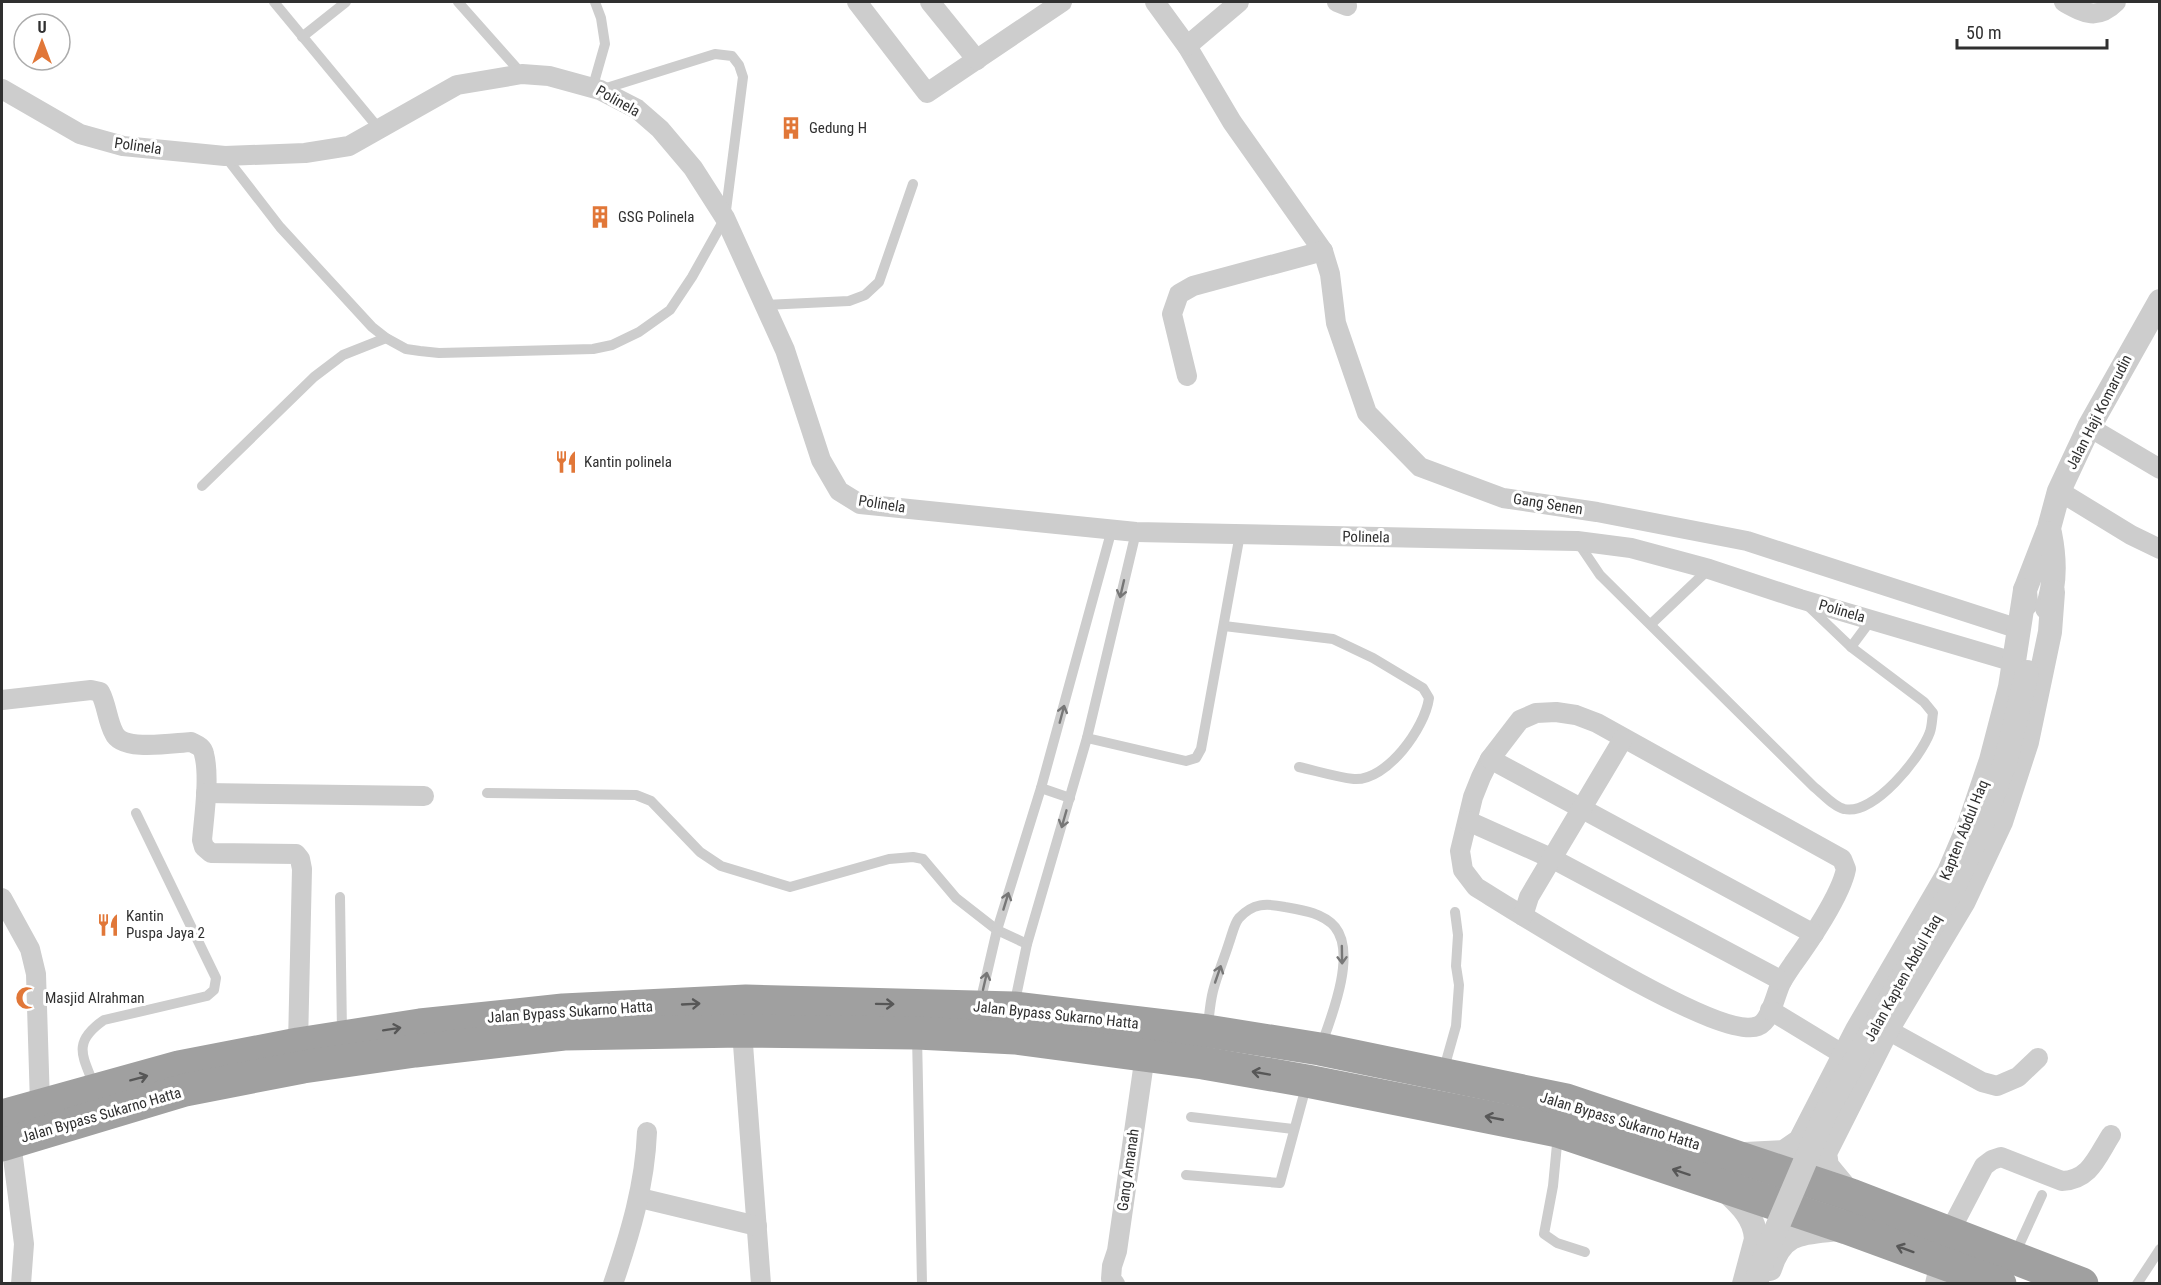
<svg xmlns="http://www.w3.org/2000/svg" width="2161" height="1285" viewBox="0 0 2161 1285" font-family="'Roboto Condensed',sans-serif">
  <rect width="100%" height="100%" fill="#fff"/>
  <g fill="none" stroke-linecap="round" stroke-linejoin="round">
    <g stroke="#cdcdcd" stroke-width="10">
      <path d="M274,2l106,128"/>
      <path d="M458,2l64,72"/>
      <path d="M302,37l44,-35"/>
      <path d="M593,86l12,-42 -4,-26 -6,-16"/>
      <path d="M225,156l55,71 92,100 14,11 20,11 14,2 19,2 154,-4 19,-4 27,-13 31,-22 22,-33 33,-59 18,-141 -4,-12 -7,-9 -17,-2 -115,36"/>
      <path d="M765,305l84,-4 16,-6 14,-13 34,-98"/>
      <path d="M202,486l112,-109 29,-22 43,-17"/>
      <path d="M1577,541l23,34 214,212c8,6 20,20 30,22 30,7 77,-52 86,-77 2,-6 2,-13 3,-19l-9,-11 -73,-55 -45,-43"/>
      <path d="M1651,624l58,-55"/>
      <path d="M1224,626l109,13 40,19 50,30 6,10c-4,30 -42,83 -75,81 -18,-2 -37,-8 -55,-12"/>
      <path d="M1851,647l20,-27"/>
      <path d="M1087,738l99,23 10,-3 5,-9 39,-215"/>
      <path d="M1041,788l29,10"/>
      <path d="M487,793l149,2 15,6 49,51 21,14 69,21 99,-28 24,-2 10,2 33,39 41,32 30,14"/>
      <path d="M340,897l2,136"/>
      <path d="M980,1003l17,-73 44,-142 71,-259"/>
      <path d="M1014,1006l13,-62 60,-206 49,-206"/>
      <path d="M1208,1027c1,-12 2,-24 5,-36 4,-16 11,-32 16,-48 3,-8 5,-19 10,-25 14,-15 27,-15 46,-11 17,3 38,6 50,20 22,27 -4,91 -14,119"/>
      <path d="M917,1035l5,249"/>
      <path d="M1443,1072l13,-46 3,-41 -3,-19 2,-31 -3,-23"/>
      <path d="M95,1088c-12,-32 -24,-45 9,-68l103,-24 7,-6 2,-12 -80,-165"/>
      <path d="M1191,1117l102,12"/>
      <path d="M1558,1134l-5,52 -9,48 13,9 28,9"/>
      <path d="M1186,1175l94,8 27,-100"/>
      <path d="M2015,1254l27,-59"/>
      <path d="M2137,1284l23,-35"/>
    </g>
    <g stroke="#cdcdcd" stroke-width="20">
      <path d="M857,2l70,91 135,-91"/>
      <path d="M930,2l47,58"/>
      <path d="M1155,2l32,44 45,76 91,129 7,23 6,49 31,90 53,54 83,31 94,14 150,29 272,88"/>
      <path d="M1337,2l10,4"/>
      <path d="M2064,2c20,11 33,19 52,0"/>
      <path d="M1187,46l52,-44"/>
      <path d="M2,89l78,45 43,12 102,10 80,-3 44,-7 108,-61 65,-11 27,2 51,14 37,19 23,20 33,39 32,50 60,132 36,110 18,31 21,13 276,28 441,9 54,7 78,21 91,30 214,63"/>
      <path d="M1187,376l-15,-62 7,-20 14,-8 130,-35"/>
      <path d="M2089,427l71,42"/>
      <path d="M2059,491l72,44 29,14"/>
      <path d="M2,700l89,-10 9,2c7,13 7,28 14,41 8,19 58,10 77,9 6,3 12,5 13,12 6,22 0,63 -2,86l2,7 7,6 85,1 4,5 2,10 -4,175"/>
      <path d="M1556,712l20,3 21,8 245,136 4,10c-5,26 -37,73 -53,95 -4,6 -9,13 -12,19 -6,12 -10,38 -23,43 -38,16 -241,-114 -282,-139l-13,-17 -3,-19 13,-54 8,-20 9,-18 30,-39 16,-7z"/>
      <path d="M1490,759l324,175"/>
      <path d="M206,793l218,3"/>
      <path d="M1468,821l85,38 229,122"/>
      <path d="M2,898l28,51 6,25 4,130"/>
      <path d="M1523,916l6,-19 94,-158"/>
      <path d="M1770,1010l74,45"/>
      <path d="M1875,1023l107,59 15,4 21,-9 20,-19"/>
      <path d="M742,1031l19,253"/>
      <path d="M11,1142l13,102 -3,40"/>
      <path d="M640,1198l117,28"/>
      <path d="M1949,1233l35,-67 8,-6 9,-3 61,24c28,-1 35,-24 49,-46"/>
      <path d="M613,1284c17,-50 32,-99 34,-152"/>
      <path d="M1115,1284l-4,-5 1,-13 5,-15 28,-196"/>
      <path d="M1935,1284l5,-22"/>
    </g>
    <g stroke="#cdcdcd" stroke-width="24">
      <path d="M2026,604l-1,-14 24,-62 10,-37 30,-64 71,-126"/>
      <path d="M2047,608c9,-24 8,-50 3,-75"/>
      <path d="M1745,1154l39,-2 16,-11 57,-111 92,-158 20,-47 22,-65 19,-73 15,-97"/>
      <path d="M1724,1189c16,15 31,28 32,50l-12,45"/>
      <path d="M1851,1195l-24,-29 -2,-13 62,-123 77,-129 37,-79 26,-80 23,-110 3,-40"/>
      <path d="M1770,1269c12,-39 33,-36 69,-40"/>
    </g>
    <g stroke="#a0a0a0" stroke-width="33">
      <path d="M2,1116l177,-49 119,-23 122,-19 143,-15 183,-9 268,7 193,23 113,18 246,51 285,95 231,89"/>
      <path d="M2,1145l183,-55 118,-23 112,-16 149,-17 178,-3 175,2 98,5 188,25 104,18 251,50 289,97 153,56"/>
    </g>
    <path stroke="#cdcdcd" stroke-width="24" d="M1756,1284l5,-19 66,-155 128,-225 23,-50 28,-75 21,-88"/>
  </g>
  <defs><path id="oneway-shaft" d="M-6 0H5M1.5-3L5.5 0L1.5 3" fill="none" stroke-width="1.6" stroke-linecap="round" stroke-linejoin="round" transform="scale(1.5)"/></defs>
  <g stroke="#777">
    <use href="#oneway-shaft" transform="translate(1122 589) rotate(103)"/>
    <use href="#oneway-shaft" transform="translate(1062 714) rotate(-75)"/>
    <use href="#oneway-shaft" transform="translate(1064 819) rotate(106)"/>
    <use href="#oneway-shaft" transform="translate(1006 901) rotate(-73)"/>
    <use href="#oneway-shaft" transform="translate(1342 955) rotate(89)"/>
    <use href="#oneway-shaft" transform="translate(1218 974) rotate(-71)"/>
    <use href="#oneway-shaft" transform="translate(985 981) rotate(-77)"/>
  </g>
  <g stroke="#575757">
    <use href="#oneway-shaft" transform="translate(691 1004) rotate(-3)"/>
    <use href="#oneway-shaft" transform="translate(885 1004) rotate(1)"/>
    <use href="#oneway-shaft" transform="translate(392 1029) rotate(-9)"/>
    <use href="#oneway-shaft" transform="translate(1261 1073) rotate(-170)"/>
    <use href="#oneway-shaft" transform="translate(139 1078) rotate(-15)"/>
    <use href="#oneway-shaft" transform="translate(1494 1118) rotate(-169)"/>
    <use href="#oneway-shaft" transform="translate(1681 1172) rotate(-162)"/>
    <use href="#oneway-shaft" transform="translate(1905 1249) rotate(-160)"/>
  </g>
  <defs>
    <g id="building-bare" transform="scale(1.8)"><path d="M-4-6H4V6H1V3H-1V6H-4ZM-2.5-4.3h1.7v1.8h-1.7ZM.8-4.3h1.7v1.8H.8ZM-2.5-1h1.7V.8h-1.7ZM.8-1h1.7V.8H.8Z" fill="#e17738" stroke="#fff" stroke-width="2.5" paint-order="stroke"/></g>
    <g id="restaurant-bare" transform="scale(1.8)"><path d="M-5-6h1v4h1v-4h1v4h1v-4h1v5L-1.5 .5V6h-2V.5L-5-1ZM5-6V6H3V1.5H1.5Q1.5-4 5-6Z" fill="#e17738" stroke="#fff" stroke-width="2.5" paint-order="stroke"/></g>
    <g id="mosque-bare" transform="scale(1.8)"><path d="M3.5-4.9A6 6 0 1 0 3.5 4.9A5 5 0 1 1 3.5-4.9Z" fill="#e17738" stroke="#fff" stroke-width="2.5" paint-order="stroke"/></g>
  </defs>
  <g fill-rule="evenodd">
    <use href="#building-bare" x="791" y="128"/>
    <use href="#building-bare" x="600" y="217"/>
    <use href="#restaurant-bare" x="566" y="462"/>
    <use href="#restaurant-bare" x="108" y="925"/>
    <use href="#mosque-bare" x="27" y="998"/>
  </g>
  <g text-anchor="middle" stroke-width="6" stroke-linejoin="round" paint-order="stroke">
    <g font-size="15" fill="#303030" stroke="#fff">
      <text transform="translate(618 101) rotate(29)" y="5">Polinela</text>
      <text transform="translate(138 146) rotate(8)" y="5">Polinela</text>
      <text transform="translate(2099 412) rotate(-63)" y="5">Jalan Haji Komarudin</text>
      <text transform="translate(882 504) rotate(9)" y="5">Polinela</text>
      <text transform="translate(1548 504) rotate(9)" y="5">Gang Senen</text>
      <text transform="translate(1366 537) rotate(1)" y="5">Polinela</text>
      <text transform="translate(1842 611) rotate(16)" y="5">Polinela</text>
      <text transform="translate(1964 830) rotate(-68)" y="5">Kapten Abdul Haq</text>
      <text transform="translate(1903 978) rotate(-61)" y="5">Jalan Kapten Abdul Haq</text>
      <text transform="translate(570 1012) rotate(-4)" y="5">Jalan Bypass Sukarno Hatta</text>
      <text transform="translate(1056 1015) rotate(6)" y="5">Jalan Bypass Sukarno Hatta</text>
      <text transform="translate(101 1115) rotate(-16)" y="5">Jalan Bypass Sukarno Hatta</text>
      <text transform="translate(1620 1121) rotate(17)" y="5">Jalan Bypass Sukarno Hatta</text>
      <text transform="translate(1128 1170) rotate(-82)" y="5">Gang Amanah</text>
    </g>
    <g font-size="15" fill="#303030" stroke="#fff" text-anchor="start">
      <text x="809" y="133">Gedung H</text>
      <text x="618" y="222">GSG Polinela</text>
      <text x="584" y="467">Kantin polinela</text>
      <text x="126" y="921">Kantin<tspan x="126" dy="17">Puspa Jaya 2</tspan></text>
      <text x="45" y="1003">Masjid Alrahman</text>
    </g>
  </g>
  <rect width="2161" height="1285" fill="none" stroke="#303030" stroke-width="6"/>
  <g transform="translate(42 42)"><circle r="28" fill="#ffffff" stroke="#acacac" stroke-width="1.5"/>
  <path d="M0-4.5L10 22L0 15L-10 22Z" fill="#e17738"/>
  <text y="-9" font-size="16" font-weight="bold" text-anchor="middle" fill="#303030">U</text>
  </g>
  <path d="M1957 39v9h150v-9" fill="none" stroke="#303030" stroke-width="3"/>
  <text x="1966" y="39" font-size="18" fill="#303030" stroke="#ffffff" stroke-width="4.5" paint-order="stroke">50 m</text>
</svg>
